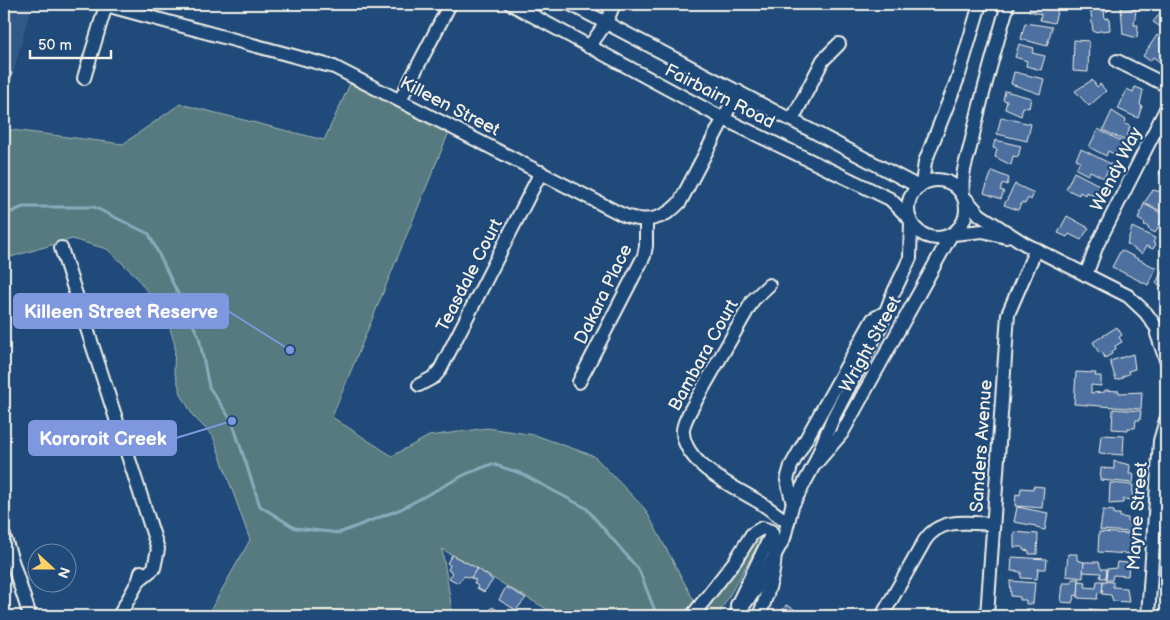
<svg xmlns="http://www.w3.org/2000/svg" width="1170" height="620" viewBox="0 0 1170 620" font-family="'Balsamiq Sans',sans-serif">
  <rect width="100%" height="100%" fill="#1f4a7a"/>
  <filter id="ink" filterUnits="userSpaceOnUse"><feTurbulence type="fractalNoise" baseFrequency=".02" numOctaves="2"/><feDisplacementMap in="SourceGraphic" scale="10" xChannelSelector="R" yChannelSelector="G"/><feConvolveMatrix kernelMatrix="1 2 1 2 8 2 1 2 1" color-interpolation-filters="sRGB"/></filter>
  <g filter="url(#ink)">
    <path fill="#315887" d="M4,4h28l-28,103z"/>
    <path fill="#577a7f" stroke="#a6b6b4" d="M350,84l101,43 -119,290 60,39 37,-20 58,-8 48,7 59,21 51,53 55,103 58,-76 2,5 -42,75h-159l-117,-67 11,67h-246l43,-76 -37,-104 -20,-20 -12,-22 -7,-24 1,-25 -8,-26 -31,-43 -29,-27 -35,-10 -68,20v-130l119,15 57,-40 144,36z"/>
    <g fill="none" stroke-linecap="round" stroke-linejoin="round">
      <path stroke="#8aabbc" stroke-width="3" d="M4,215l19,-8h71l55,27 50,103 10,50 23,34 28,85 35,22 44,5 62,-24 65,-35 26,-10 28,9 66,35 53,62 18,46"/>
    </g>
    <g fill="#4e70a0" stroke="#f4f1e8">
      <path d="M4,4h7l-3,14 -4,5z"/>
      <path d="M1030,4h18l-1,2 11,3 -4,14 -14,-3 1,-6 -12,-3z"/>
      <path d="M1090,4h18v7h-4l1,8 4,-1 1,12 -17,2z"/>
      <path d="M1166,6v23l-1,1 -12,-8z"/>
      <path d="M1121,7l15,2 -2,16h4l-1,13 -14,-4z"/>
      <path d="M1025,23l27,4 -5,19 -26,-7z"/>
      <path d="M1157,35l9,7v16l-3,-1 -3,5 -7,-5 -3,4 -7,-5z"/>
      <path d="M1074,40l15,1 -1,31 -15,-1z"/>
      <path d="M1019,44l15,4 -2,5 13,3 -4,14 -15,-4 1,-5 -12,-4z"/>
      <path d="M4,70l8,3 -2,8 -6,-1z"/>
      <path d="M1014,72l30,7 -4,15 -29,-10z"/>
      <path d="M1092,80l5,7 3,-3 6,7 -17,15 -14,-15z"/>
      <path d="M1135,87l8,3 -3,15 2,1 -4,12 -20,-9 9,-20 6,3z"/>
      <path d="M1005,91l26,7 -2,10 -6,-1 -2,9 -16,-7 2,-8 -4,-1z"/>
      <path d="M1112,111l14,9 -1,4 5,2 -4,15 -23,-11z"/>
      <path d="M1001,117l30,7 -4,17 -30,-7z"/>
      <path d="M1098,129l25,13 -7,13 -8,-4 -2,5 -17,-9z"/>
      <path d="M995,140l26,6 -3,11 -5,-1 -2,9 -16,-8 2,-8 -4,-1z"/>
      <path d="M1081,149l30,15 -7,14 -14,-7 -2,4 -12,-6 4,-8 -4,-2z"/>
      <path d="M1166,160v18l-7,-4z"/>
      <path d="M992,171l17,7 -2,7 -4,-2 -3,7 4,1 -3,8 -17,-6z"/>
      <path d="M1074,172l27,14 -5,11 -10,-5 -1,3 -5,-3 -1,3 -13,-6z"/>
      <path d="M1015,184l19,9 -3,7 -3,-2 -3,6 -3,-2 -4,8 -14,-5z"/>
      <path d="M1153,190l13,3 -1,20 -21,-10z"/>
      <path d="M1144,204l21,11 -10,18 -7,-4 1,-2 -5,-2 1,-2 -7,-4z"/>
      <path d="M1067,216l22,12 -8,12 -12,-6 -2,3 -9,-4z"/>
      <path d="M1132,227l23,11 -2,5 3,1 -3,5 -7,-3 -4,8 -15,-10z"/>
      <path d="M1121,250l35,18 -8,17 -36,-18z"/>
      <path d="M1166,263v25l-10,-5z"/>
      <path d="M1117,327l5,8 -3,2 3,5 -7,4 1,3 -5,3 1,2 -7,4 -3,-6 -3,1 -6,-11z"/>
      <path d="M1133,354l2,15 -7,2 1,3 -6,2v2l-7,2 -6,-19z"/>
      <path d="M1076,372l20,1 -1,3h6v10l-10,-1v8l14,-1v-2l14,1v2l23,-1 -1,17 -67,-5z"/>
      <path d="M1113,409l28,2 -1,9h-4l-1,8h-7v2l-16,-1z"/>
      <path d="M1101,435l23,1 -1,19 -24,-2z"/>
      <path d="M1114,461l16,4 -1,9h5l-1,9 -33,-3 1,-12 13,1z"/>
      <path d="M1110,483l23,2 -1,15 -9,-1v4l-14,1z"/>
      <path d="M1033,486l11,1 -2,21 -27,-2 1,-12 4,1 1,-7 12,1z"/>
      <path d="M1017,507l31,6 -3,17 -9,-2v-2l-22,-4z"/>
      <path d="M1103,510l11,1v3h6v3l8,1v4l3,1 -1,9 -30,-2z"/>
      <path d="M1014,532l24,2 -1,20h-8v-3l-6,-1v-3h-9z"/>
      <path d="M1099,532l32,2 -1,20 -32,-2z"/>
      <path d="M1068,554h9v6l7,2 -1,16 -17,-2z"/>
      <path d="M452,555l25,13 -6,10 -7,-2 -6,7 -9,-5 4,-5 -5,-3 2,-5 -3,-2z"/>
      <path d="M1012,557l35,2 -1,10h-8l-1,10 -16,-1v-6l-10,-1z"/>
      <path d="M1084,562h15l2,7h6l-1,9h-6l1,-5 -18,-1z"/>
      <path d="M1117,562l12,1 -1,13 -15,-1 -1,5h-6l1,-11 9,-1z"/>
      <path d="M477,568l16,12 -9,12 -7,-4 1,-2 -4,-3 2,-3 -5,-2z"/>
      <path d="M1072,579h7l-1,17 -3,-1 -3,8 -11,-1 2,-19h9z"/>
      <path d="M1010,581l25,2 -2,21h-7v-4h-6v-3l-9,-1z"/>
      <path d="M1079,581l7,1 -1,5 11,1 1,-7h6l-1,12 -4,-1 -1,7 -19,-1z"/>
      <path d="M1103,581l10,1v5l14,1 2,14 -16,-1 -2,-6 -9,-1z"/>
      <path d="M506,587l20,11 -10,12 -17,-10z"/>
      <path d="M786,605l21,11h-28z"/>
      <path d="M492,607l16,9h-22z"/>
      <path d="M1025,609h8v7h-23v-2l9,1v-3h6z"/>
      <path d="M1090,609l15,2 -1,4 8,1v-4l10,1v3h-33z"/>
    </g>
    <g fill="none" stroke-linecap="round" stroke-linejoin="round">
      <g stroke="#f4f1e8" stroke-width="16">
        <g id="minor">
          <path d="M102,4l232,63 287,147c22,10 43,6 59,-12l58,-111"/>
          <path d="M511,4l213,115 166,80 20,20"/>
          <path d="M570,4l349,183"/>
          <path d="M589,47l17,-24 8,-19"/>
          <path d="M1117,61l49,24"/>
          <path d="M84,78l22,-73"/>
          <path d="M400,100l50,-96"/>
          <path d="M792,120l31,-60 16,-16"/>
          <circle cx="937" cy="209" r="29"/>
          <path d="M922,184l3,-22 33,-84 22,-74"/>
          <path d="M963,195c-2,-27 4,-32 9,-56 10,-46 23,-90 36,-135"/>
          <path d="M965,198l15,17 45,29 103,52 18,17 20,28"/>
          <path d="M953,234l30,-3 23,6"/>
          <path d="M61,248l97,301 -4,19 -15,12"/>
          <path d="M1086,275l11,-30 69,-136"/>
          <path d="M769,285l-16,15 -63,111c-3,7 -8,14 -7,22 3,33 52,54 76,69 10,6 19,14 29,20"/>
          <path d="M1157,334l9,26"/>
          <path d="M579,382l65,-126 2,-10v-26"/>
          <path d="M419,385l15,-8 6,-7 101,-198"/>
          <path d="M817,462l25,-29 109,-198"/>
          <path d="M793,504l-6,-24 4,-14 82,-147 13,-7"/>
          <path d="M4,536l26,80"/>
          <path d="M737,605l35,-72"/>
          <path d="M119,616l20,-36 2,-8"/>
          <path d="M692,616l43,-55 17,-27 10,-6 9,3c10,27 -2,60 -12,85"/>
          <path d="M735,616l22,-28 27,-50 8,-32 22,-41 19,-47 47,-91 12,-31 18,-38 1,-36"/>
          <path d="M882,616l43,-76c16,-23 43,-17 68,-16"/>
          <path d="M987,616l21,-302 28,-65"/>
          <path d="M1148,616l12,-175 6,-21"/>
        </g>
      </g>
      <use href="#minor" stroke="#1f4a7a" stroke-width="12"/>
    </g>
  </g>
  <g text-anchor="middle" stroke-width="4.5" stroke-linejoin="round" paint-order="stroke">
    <g font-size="18" fill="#f4f1e8" stroke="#1f4a7a">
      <text transform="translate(720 96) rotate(27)" y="6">Fairbairn Road</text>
      <text transform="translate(450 106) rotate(27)" y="6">Killeen Street</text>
      <text transform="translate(1116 169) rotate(-63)" y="6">Wendy Way</text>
      <text transform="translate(469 275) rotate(-63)" y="6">Teasdale Court</text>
      <text transform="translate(603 294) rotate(-64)" y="6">Dakara Place</text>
      <text transform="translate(870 344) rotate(-61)" y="6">Wright Street</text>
      <text transform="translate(703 355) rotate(-61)" y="6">Bambara Court</text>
      <text transform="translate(981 446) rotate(-86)" y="6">Sanders Avenue</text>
      <text transform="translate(1137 516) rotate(-86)" y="6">Mayne Street</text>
    </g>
  </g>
  <path fill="none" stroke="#7e97df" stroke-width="2" d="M290 350L228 311M232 421L176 438"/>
  <g fill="#7e97df" stroke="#1f4a7a" stroke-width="2">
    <circle cx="290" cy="350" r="5"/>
    <circle cx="232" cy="421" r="5"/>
  </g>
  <g fill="#7e97df" stroke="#7e97df" stroke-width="2">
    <rect x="14" y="294" width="214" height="34" rx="5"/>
    <rect x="29" y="421" width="147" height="34" rx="5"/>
  </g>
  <g font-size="19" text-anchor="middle" font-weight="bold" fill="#fff">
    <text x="121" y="318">Killeen Street Reserve</text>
    <text x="103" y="445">Kororoit Creek</text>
  </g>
  <rect width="1170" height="620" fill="none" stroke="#1f4a7a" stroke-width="20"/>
  <rect x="10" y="10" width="1150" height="600" fill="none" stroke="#f4f1e8" stroke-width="2" filter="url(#ink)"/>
  <g transform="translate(52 568) rotate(111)"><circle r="24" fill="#1f4a7a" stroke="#748da6"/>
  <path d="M0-4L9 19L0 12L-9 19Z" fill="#ffd166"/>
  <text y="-8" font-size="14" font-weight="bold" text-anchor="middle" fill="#f4f1e8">N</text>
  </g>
  <path d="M30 50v8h81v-8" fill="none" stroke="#f4f1e8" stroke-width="2.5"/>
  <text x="38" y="50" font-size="15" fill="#f4f1e8" stroke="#1f4a7a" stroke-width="4" paint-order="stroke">50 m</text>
</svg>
